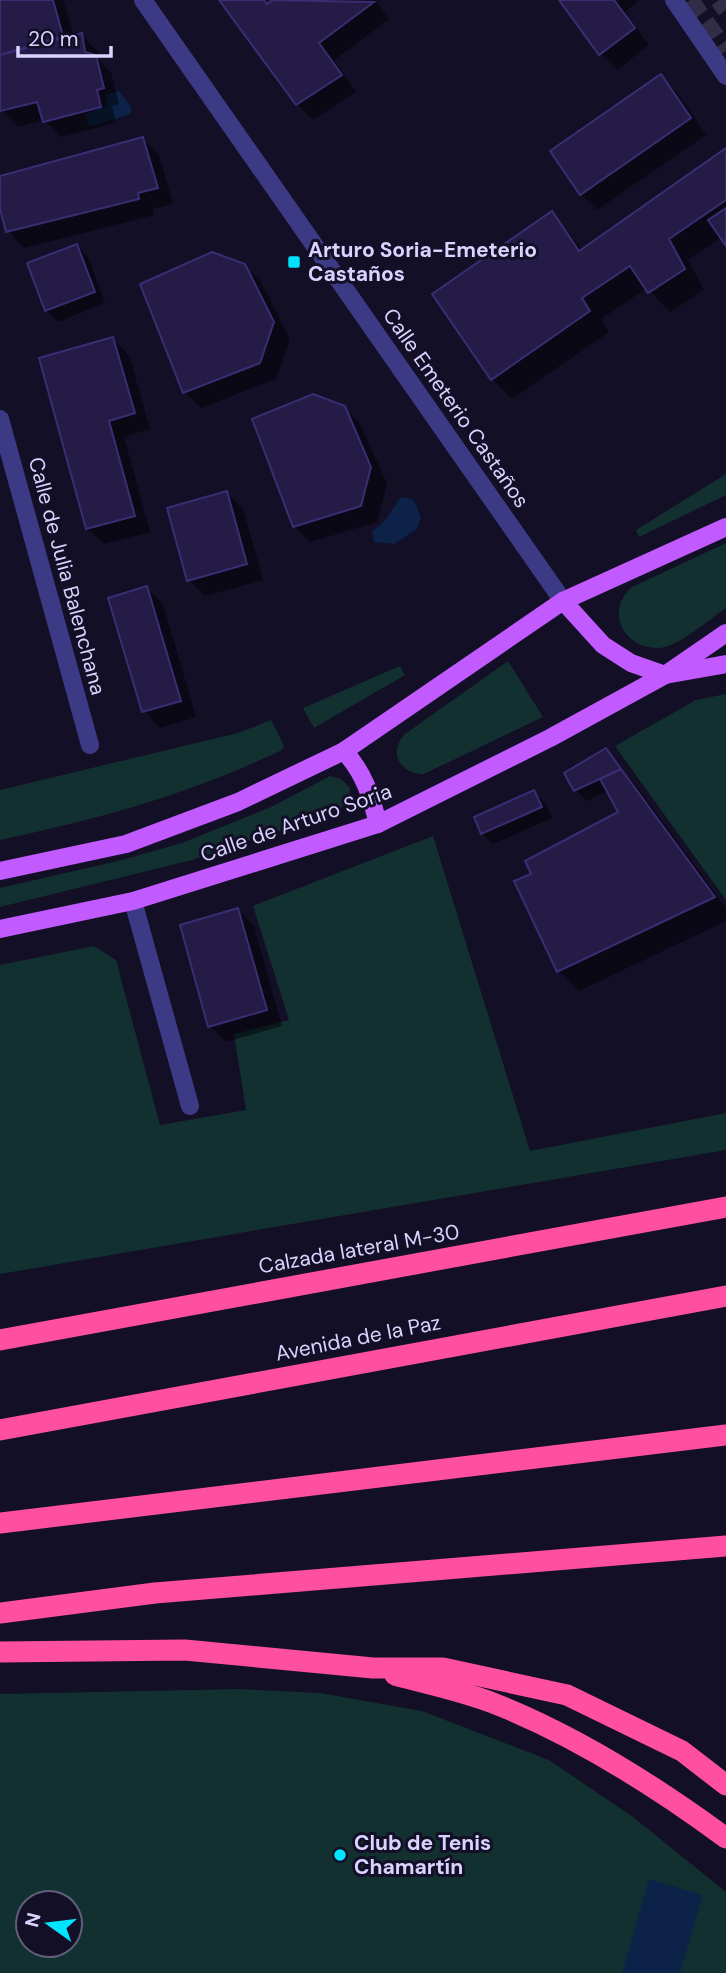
<svg xmlns="http://www.w3.org/2000/svg" width="726" height="1973" viewBox="0 0 726 1973" font-family="'DM Sans',sans-serif">
  <rect width="100%" height="100%" fill="#130f26"/>
  <g fill="#12302f" fill-rule="evenodd">
    <path d="M726,474v21l-87,42 -3,-7z"/>
    <path d="M726,543v65c-17,11 -50,42 -70,40 -35,-2 -50,-39 -24,-61z"/>
    <path d="M508,661l35,56 -119,57c-25,0 -36,-22 -19,-40z"/>
    <path d="M400,666l5,9 -91,53 -11,-20z"/>
    <path d="M726,694v206l-111,-154 81,-46z"/>
    <path d="M271,720l13,26 -2,4c-94,45 -180,68 -282,90v-50l238,-57z"/>
    <path d="M330,776l11,3 9,9 -1,12 -12,12 -145,48 -192,47v-19l118,-27 64,-18 89,-36z"/>
    <path d="M433,836l97,315 196,-38v37l-726,124v-309l94,-19 22,14 44,165 86,-15 -12,-76 55,-14 -36,-114z"/>
    <path d="M240,1689l80,4 102,18 127,49 84,57 93,75v81h-726v-279zM28,1903h42v42h-42z"/>
  </g>
  <g fill="#0c2248">
    <path d="M119,91l12,16v7l-42,13 -3,-13 22,-9 -3,-10z"/>
    <path d="M404,497l10,3 7,17 -4,12 -23,15 -20,-2 -2,-11 13,-10 15,-23z"/>
    <path d="M649,1879l54,16 -23,78h-58z"/>
  </g>
  <g fill="#0007">
    <path d="M0,0h63l11,36 7,-2 16,17 2,9 12,13 8,31 -7,2 4,17 -55,14 -17,-17 -26,7 -16,-16z"/>
    <path d="M221,0h45l3,4 6,-4h100l14,19 -55,41 22,32 -43,28 -16,-16z"/>
    <path d="M561,0h79l-15,12 24,33 -32,25 -16,-16z"/>
    <path d="M660,76l17,16 29,43 -109,75 -16,-16z"/>
    <path d="M143,139l16,16 14,49 -20,5 1,6 -130,33 -16,-17 -8,-29v-24z"/>
    <path d="M726,150v93l-4,-6 -34,23 16,30 -34,22 -23,-24 -46,31 8,13 -97,67 -20,-20 59,-166 32,37z"/>
    <path d="M77,246l11,11 17,46 -47,19 -12,-12z"/>
    <path d="M244,265l17,17 29,57 -14,40 -75,29 -16,-16z"/>
    <path d="M113,339l16,16 21,74 -26,8 26,95 -46,12 -17,-16z"/>
    <path d="M344,407l16,17 27,60 -10,38 -67,20 -16,-16z"/>
    <path d="M227,493l16,16 20,71 -58,16 -16,-16z"/>
    <path d="M147,588l16,16 33,113 -36,11 -16,-17z"/>
    <path d="M606,751l35,41 85,116v13l-147,70 -20,-20 -26,-96 87,-62 -12,-22 -21,10 -11,-11 -10,-17z"/>
    <path d="M534,792l11,11 7,15 -59,26 -11,-11z"/>
    <path d="M238,910l16,16 28,100 -56,16 -16,-16z"/>
  </g>
  <g fill="#241b47" stroke="#3b2d73" stroke-width="2">
    <path d="M0,0h53l10,36 -63,19z"/>
    <path d="M219,0h45l3,4 5,-4 102,2 -55,41 23,32 -46,30z"/>
    <path d="M559,0h55l21,28 -36,27z"/>
    <path d="M82,33l3,19 11,3 8,33 -7,2 4,17 -58,15 -6,-20 -37,9v-56z"/>
    <path d="M661,74l30,44 -111,77 -30,-44z"/>
    <path d="M143,137l15,51 -20,5 1,6 -133,33 -6,-23v-33z"/>
    <path d="M726,148v52l-57,39 16,30 -37,24 -18,-27 -48,32 8,13 -99,69 -59,-86 120,-83 27,40z"/>
    <path d="M726,208v38l-18,-26z"/>
    <path d="M77,244l18,48 -50,19 -18,-48z"/>
    <path d="M212,252l33,12 29,58 -14,41 -77,30 -43,-109z"/>
    <path d="M113,337l22,76 -26,8 26,95 -49,13 -47,-171z"/>
    <path d="M313,394l32,12 26,61 -10,39 -68,21 -41,-108z"/>
    <path d="M227,491l20,73 -60,17 -20,-73z"/>
    <path d="M147,586l34,115 -39,11 -34,-114z"/>
    <path d="M606,748l15,21 -47,22 -10,-18z"/>
    <path d="M621,769l94,128 -158,75 -43,-91 17,-7 -6,-13 93,-49 -18,-33z"/>
    <path d="M534,790l8,17 -61,27 -7,-17z"/>
    <path d="M238,908l29,102 -59,17 -28,-102z"/>
  </g>
  <g fill="none" stroke-linecap="round" stroke-linejoin="round">
    <g stroke="#312d47" stroke-width="18" stroke-dasharray="18 9" stroke-linecap="butt">
      <path d="M690,0l36,51"/>
      <path d="M719,0l7,10"/>
    </g>
    <g stroke="#3d3a85" stroke-width="18">
      <path d="M143,0l420,601"/>
      <path d="M674,0l52,76"/>
      <path d="M0,419l90,326"/>
      <path d="M133,901l57,205"/>
    </g>
    <g stroke="#c25bff" stroke-width="18">
      <path d="M563,601l40,44 28,18 34,12 61,-11"/>
      <path d="M344,751c20,22 27,44 34,73"/>
      <path d="M0,871l126,-27 112,-42 106,-51 219,-150 163,-74"/>
      <path d="M0,929l133,-28 245,-77 172,-86 115,-63 61,-42"/>
    </g>
    <g stroke="#ff4fa3" stroke-width="21">
      <path d="M0,1340l726,-133"/>
      <path d="M0,1430l726,-134"/>
      <path d="M0,1523l726,-88"/>
      <path d="M0,1613l155,-20 571,-47"/>
      <path d="M0,1652l185,-2 188,18h70l124,27 115,56 44,34"/>
      <path d="M395,1675c33,9 67,16 98,28 84,33 161,82 233,135"/>
    </g>
  </g>
  <g fill="#00e5ff" stroke="#130f26" stroke-width="2.5">
    <rect x="287" y="255" width="14" height="14" rx="3.5"/>
    <circle cx="340" cy="1855" r="7"/>
  </g>
  <g text-anchor="middle" stroke-width="6" stroke-linejoin="round" paint-order="stroke">
    <g font-size="21" font-weight="bold" fill="#d9d4ff" stroke="#130f26" text-anchor="start">
      <text x="308" y="257">Arturo Soria-Emeterio<tspan x="308" dy="24">Castaños</tspan></text>
      <text x="354" y="1850">Club de Tenis<tspan x="354" dy="24">Chamartín</tspan></text>
    </g>
    <g font-size="21" fill="#d9d4ff" stroke="#130f26">
      <text transform="translate(456 408) rotate(55)" y="7">Calle Emeterio Castaños</text>
      <text transform="translate(67 576) rotate(75)" y="7">Calle de Julia Balenchana</text>
      <text transform="translate(296 823) rotate(-19)" y="7">Calle de Arturo Soria</text>
      <text transform="translate(359 1249) rotate(-10)" y="7">Calzada lateral M-30</text>
      <text transform="translate(358 1338) rotate(-11)" y="7">Avenida de la Paz</text>
    </g>
  </g>
  <g transform="translate(49 1924) rotate(284)"><circle r="33" fill="#130f26" stroke="#625e7d" stroke-width="2"/>
  <path d="M0-5L12 26L0 18L-12 26Z" fill="#00e5ff"/>
  <text y="-10" font-size="19" font-weight="bold" text-anchor="middle" fill="#d9d4ff">N</text>
  </g>
  <path d="M18 46v10h93v-10" fill="none" stroke="#d9d4ff" stroke-width="3.5"/>
  <text x="28" y="46" font-size="21" fill="#d9d4ff" stroke="#130f26" stroke-width="5" paint-order="stroke">20 m</text>
</svg>
